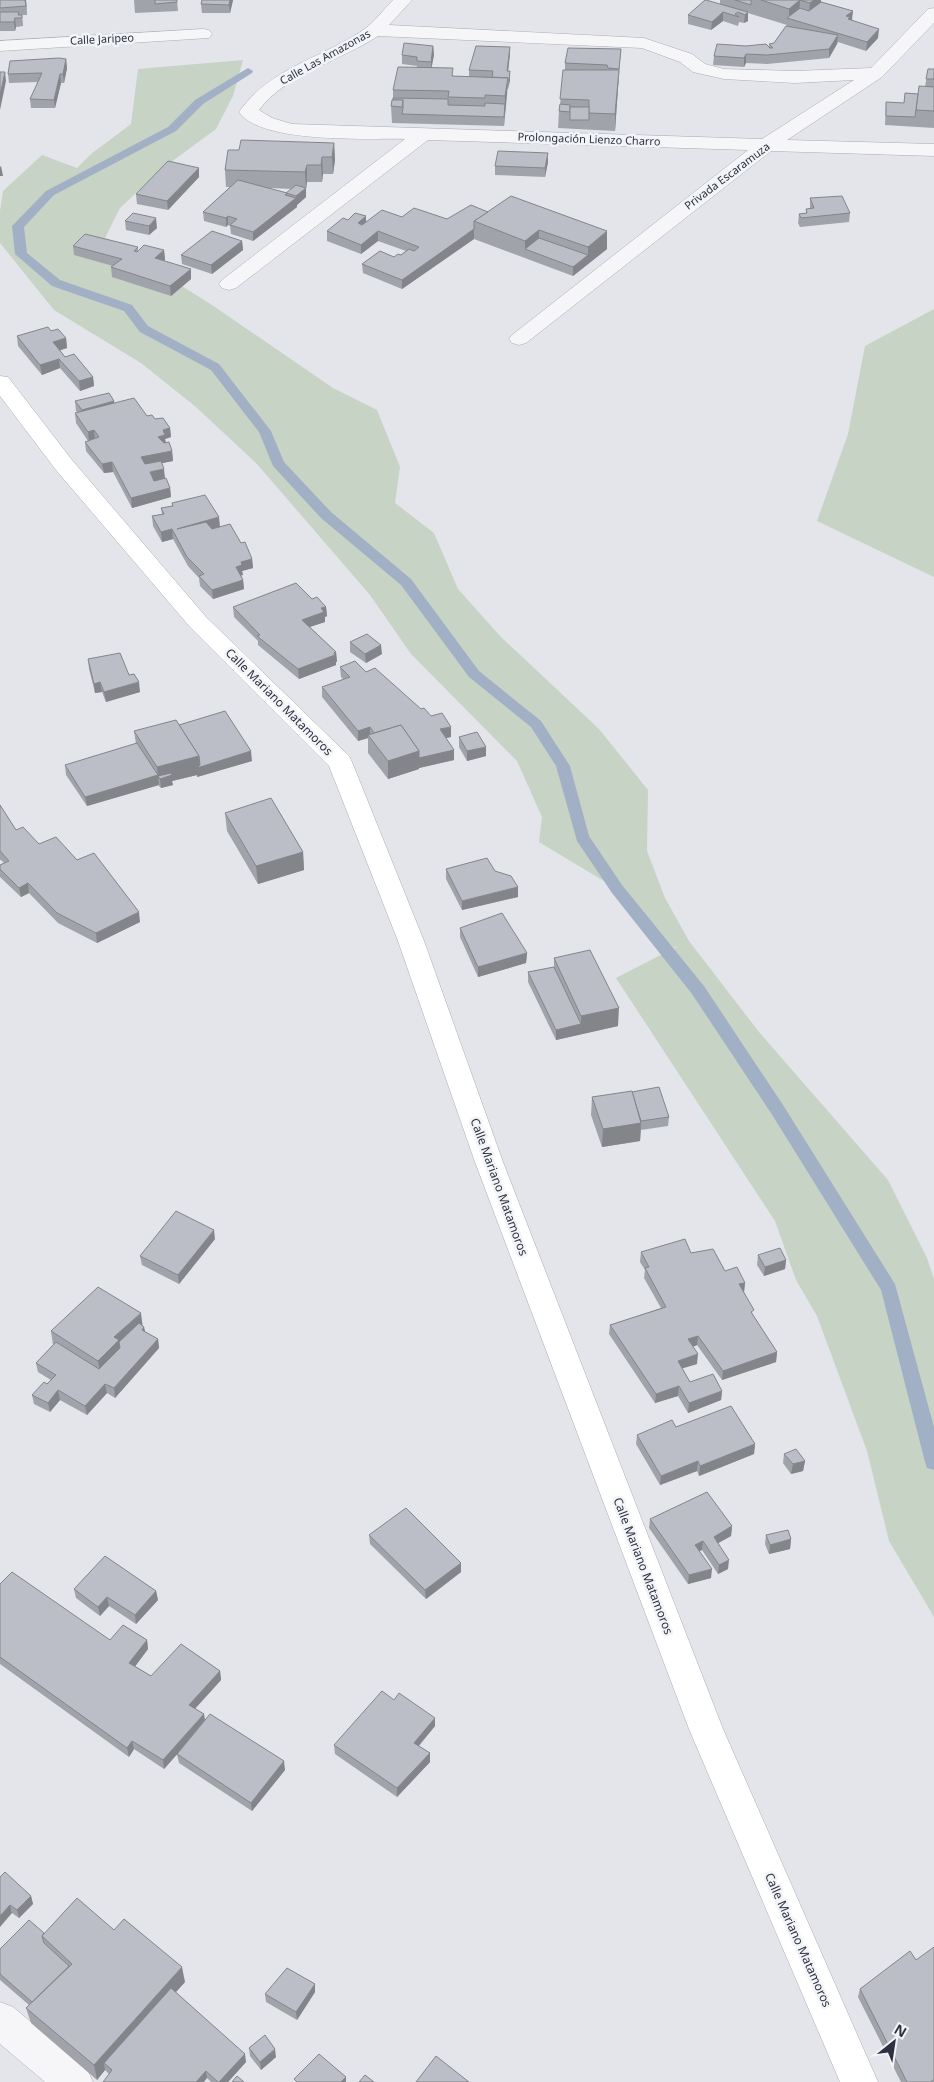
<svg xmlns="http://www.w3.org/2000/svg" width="934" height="2082" viewBox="0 0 934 2082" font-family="'Noto Sans',sans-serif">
  <rect width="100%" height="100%" fill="#e3e5ea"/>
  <g fill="#c7d3c5">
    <path d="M243,60l-10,36 -17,33 -53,39 -43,40 -15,30 104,65 124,85 44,22 23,57 -5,36 39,30 24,56 43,48 98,92 49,61 -1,61 18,47 24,43 70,91 129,148 39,78 7,21v338l-45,-76 -22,-90 -50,-135 -21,-36 -21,-59 -159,-243 64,-33 -13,5 -50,-61 -78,-47 3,-25 -25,-56 -106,-107 -41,-59 -113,-131 -61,-57 -55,-44 -87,-53 -54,-67v-32l3,-20 39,-36 35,13 14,-14 40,-30 7,-55z"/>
    <path d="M934,309v268l-117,-56 31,-87 17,-88z"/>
  </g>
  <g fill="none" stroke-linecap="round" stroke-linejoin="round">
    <path fill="#a2b0c6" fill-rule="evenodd" d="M248,68l5,3 -1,2 -49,31 -27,27 -122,64 -30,32 3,26 33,27 72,25 16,21 71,38 52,67 13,31 47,50 80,67 68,92 62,50 29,45 19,70 33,49 82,101 79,119 112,179 39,143v43l-7,-2 -2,-6 -44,-172 -110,-177 -79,-119 -80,-101 -35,-52 -21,-75 -25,-39 -62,-50 -68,-92 -80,-67 -48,-52 -14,-34 -48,-62 -71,-38 -16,-21 -72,-25 -37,-32 -3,-28 34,-35 122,-64 27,-27z"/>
    <g stroke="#a8acb4" stroke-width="1">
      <g id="street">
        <path d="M393,0h19l-23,25 255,13 48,16 13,10 19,5 71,2 76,-3 57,-59 6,-1v15l-52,54 -95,63 147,4v12l-163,-5 -245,192 -7,2 -7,-2 -3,-4 3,-4 236,-185 -320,-10 -192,148 -7,2 -7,-2 -3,-4 3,-4 183,-141c-37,-1 -144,5 -166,-27 31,-45 85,-54 127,-84 10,-8 18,-19 27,-28zM378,36l264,12 38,14 13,10 31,7 71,4 59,-3 -92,59 -470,-15 -20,-6 -13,-8c28,-37 81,-49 119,-74z"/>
        <path d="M203,29l6,1 3,4 -3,4 -209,13v-10z"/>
        <path d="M0,2002l13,5 74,62 6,13h-48l-45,-38z"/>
      </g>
    </g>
    <g stroke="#a8acb4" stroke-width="1">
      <path id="secondary" d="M0,376l8,1 64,83 134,157 143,139 3,6 72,179 79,221 220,567 155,353h-38l-151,-353 -214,-567 -77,-221 -69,-175 -139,-139 -134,-157 -56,-74z"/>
    </g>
    <use href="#street" fill="#f6f6f8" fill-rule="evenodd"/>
    <use href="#secondary" fill="#fff" fill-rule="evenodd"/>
  </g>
  <g fill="#a1a3aa" fill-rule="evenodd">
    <path d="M0,0h26l1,15h-5l1,9v2l-7,1 -1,4h-15z"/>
    <path d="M134,0h43l1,11 -43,2z"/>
    <path d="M202,0h31l-3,13h-28l-1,-9z"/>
    <path d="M720,0h101v2l32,9 -2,9 27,18 -12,13 -28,-9 -1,2 -8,14 -62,6 -21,-1 -2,4 -31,-2 1,-9 55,-9v-3l5,-1 12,-17 1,-1 -39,-12v8l-4,2 -5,-1 -1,4 -15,-5 -12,9 -23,-6v-9l32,-11z"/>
    <path d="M433,46l1,9 -3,12 23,9h15v-6l41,-23 -2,24 2,9 -2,9h-1l-3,37 -112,-3 -1,-17 2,-8v-8l24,-23v-1l-15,-2v-9z"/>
    <path d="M621,49l-6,82 -57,-3 1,-17 6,-41v-7z"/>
    <path d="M66,59l1,9 -3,15h-3l-6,25h-24l-1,-9 8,-17 -29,1 -1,-9z"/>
    <path d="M928,69h6v59l-49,-3 1,-23 18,1 1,-10 13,1 7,-7z"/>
    <path d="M334,143l1,17 -2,14h-10l-1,8h-15l-1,7v8l-9,8v2l-44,34 -22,-7 -1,-8 -2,-1 -2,2 -22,-6 -1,-9 27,-25h-4l-1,-17 14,-20zM269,188l23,1 -5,4z"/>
    <path d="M548,162l-3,15 -50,-2v-9z"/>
    <path d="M199,168v9l-31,33 -31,-6 -1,-10z"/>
    <path d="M810,198l40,15 -1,9 -49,5 -2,-4 1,-9 7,-1v-4h4z"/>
    <path d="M488,212l119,37 -34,27 -99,-37 -72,50 -39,-16 -1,-9 39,-9 5,-4 -28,-10 -17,13 -34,-13v-10l39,-15v5l36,-4 45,2z"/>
    <path d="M125,221l32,7 -8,7 -23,-5z"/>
    <path d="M242,241l1,9 -31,24 -30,-10 -1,-9z"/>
    <path d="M73,246l65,1v4l26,-1 1,10 -2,1 28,8v10l-20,17 -59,-19 -1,-10 2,-1 -39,-11z"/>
    <path d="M51,331l15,7 1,10 -7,2 5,7 28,20 1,9 -14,5 -20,-23 -18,7 -24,-29 -1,-10z"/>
    <path d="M75,401h39v2l41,16 15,9 1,9 -6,2 1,4 6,8 1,10 -11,2 3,16 5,9 1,9 -39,11 -19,-36 -9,1 -18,-22 -1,-9 3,-1 -12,-18 -1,-10h3l-2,-2z"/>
    <path d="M172,503l48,24 -8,2 29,14 11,16 1,9 -11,3 1,4h-2l2,5 1,9 -31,10 -13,-13 -1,-8 -11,-12 -15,-27 -11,3 -9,-16 -1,-10 10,-2 -1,-6 11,-2z"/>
    <path d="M312,599l14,8 1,9 -2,1v5l-15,5 26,25 1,10h-1v3l-37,14 -41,-34v-4l-24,-24 -1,-10z"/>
    <path d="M350,642l32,12 -16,9 -16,-11z"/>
    <path d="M88,659l41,16 11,17 -34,10 -4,-10 -7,1 -6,-24z"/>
    <path d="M340,667l26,5 65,44 20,21 -5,1 8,12v10l-35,8v1l-31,10 -20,-26v-15l-10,3 -36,-44v-10l21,-8 -2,-2z"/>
    <path d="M179,725l73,36 -55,16v-2l-25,6 1,4 -12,3 -2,-2v-1l-72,21 -21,-31 -1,-10 71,-21 -2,-13z"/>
    <path d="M459,737l27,10v9l-19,5 -8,-14z"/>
    <path d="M0,805l16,25 23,14 38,16 63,62 -43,21 -39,-20 -29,-30 -8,4 -21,-20v-12l4,-2 -3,-3h-1z"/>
    <path d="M225,813l78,39 1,18 -46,14 -31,-53z"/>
    <path d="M446,869l49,2 23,16v10l-56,13 -16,-31z"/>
    <path d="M460,928l67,25 -1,10 -48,14 -18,-40z"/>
    <path d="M554,958l64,68 -62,14 -28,-58v-10l26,-5z"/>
    <path d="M632,1092l37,25 -1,9 -27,4 -1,11 -38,6 -11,-32 1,-18z"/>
    <path d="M215,1239l-36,45 -37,-19 -2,-9z"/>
    <path d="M641,1252l50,1 34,18 20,12 -1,9 9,23 24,37 -1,10 -54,18 -25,-35 -4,2 4,17 -15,4 8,14 32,9 -1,9 -33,13 -10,-17 -23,7 -46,-69 1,-9 51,-17 -17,-30 1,-8 -5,-8z"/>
    <path d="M758,1255l28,5 -1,9 -21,7 -7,-11z"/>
    <path d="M142,1326l2,1 1,5 13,7 1,9 -44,50 -8,-5 -20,22 -27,-15 -10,12 -16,-8 -2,-9 19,-15 -13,-8 -2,-9 17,-18 -2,-14z"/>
    <path d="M676,1427l79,17 -1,10 -55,22 -2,-5 -37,14 -24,-41 1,-9z"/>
    <path d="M784,1454l21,7 -2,10 -12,3 -8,-11z"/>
    <path d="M650,1519l82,7 -1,10 -13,7 10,26 -10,5 -16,-24 -3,1 12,27 -23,6 -39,-56z"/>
    <path d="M369,1535l92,37 -35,27 -56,-55z"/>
    <path d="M766,1535l25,4 -1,10 -21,5 -4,-10z"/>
    <path d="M0,1584l110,56h37l1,9 -13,17 16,10 69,-5 1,9 -26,29 9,5 1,7 80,49 -33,41 -73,-48 -2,-9 -13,15 -30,-20 -5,8 -129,-93z"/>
    <path d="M74,1589l82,2 2,9 -22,24 -27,-18 -9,10 -24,-18z"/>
    <path d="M394,1700l41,18v8l-16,20 11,7v9l-33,35 -62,-43 -1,-9z"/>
    <path d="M0,1877l31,19 2,8 -14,14 -7,-5z"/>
    <path d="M114,1930l71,52 -9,10 70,70 -18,20h-17l-4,-4 -98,-4 -4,-4 -8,10 -66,-57 -5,-15 3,-3 -29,-25v-31l44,-16z"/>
    <path d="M916,1960l18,122h-33l-43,-85 2,-8z"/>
    <path d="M315,1984v8l-18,28 -31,-18 -1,-8z"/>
    <path d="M249,2048l27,9 -15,13 -11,-14z"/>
  </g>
  <g fill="#83858b">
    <path d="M25,0h1l1,15 -1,-9z"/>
    <path d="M230,0h3l-3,13 -1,-8z"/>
    <path d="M800,0l-1,16 -10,2v-9z"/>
    <path d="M814,0h7l-1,11 -12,9 2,-17z"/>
    <path d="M853,11l-1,9 -2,1 -4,-5z"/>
    <path d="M723,12v9l-12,9 1,-8z"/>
    <path d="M748,12v9l-4,2 1,-8z"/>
    <path d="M15,18l1,9 -1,4 -1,-9z"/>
    <path d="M879,29l-1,9 -12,13 1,-9z"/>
    <path d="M838,35l-1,9 -8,14v-9z"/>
    <path d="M433,46l1,9 -3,16v-9z"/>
    <path d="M510,47v8l-3,25v-9z"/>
    <path d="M746,54v9l-2,4v-9z"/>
    <path d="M66,59l1,9 -3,15 -1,-9z"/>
    <path d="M619,70l-1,17 -3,44v-17z"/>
    <path d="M510,71v9l-2,9z"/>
    <path d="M5,72l1,9 -6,29v-15z"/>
    <path d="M60,74l1,9 -6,25 -1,-8z"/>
    <path d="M508,78l-1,17 -3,31 1,-30z"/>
    <path d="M334,143l1,17 -2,14 -1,-17z"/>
    <path d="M548,153v9l-3,15v-9z"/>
    <path d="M322,157l1,17 -1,8 -1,-17z"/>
    <path d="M307,165v17l-1,7 -1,-17z"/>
    <path d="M1,166l2,10h-3v-9z"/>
    <path d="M199,168v9l-31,33 -1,-9z"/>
    <path d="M306,188v9l-9,8v2l-44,34v-9l43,-34v-2z"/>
    <path d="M228,216v9l-2,2v-9z"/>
    <path d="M366,216v10l-8,-3z"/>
    <path d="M156,218l1,10 -8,7v-9z"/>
    <path d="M474,229v10l-72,50v-9z"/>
    <path d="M539,230v17l-14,2v-8z"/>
    <path d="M378,231v10l-17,13v-9z"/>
    <path d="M607,231v18l-34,27v-9l15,-12v-8z"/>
    <path d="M242,241l1,9 -31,24 -1,-9z"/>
    <path d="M164,250l1,10 -9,8 -1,-10z"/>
    <path d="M191,269v10l-20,17 -1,-10z"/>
    <path d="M66,338l1,10 -12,4 -2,-10z"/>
    <path d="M59,359l1,9 -18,7 -2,-10z"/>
    <path d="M93,377l1,9 -14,5 -1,-10z"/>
    <path d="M114,401l1,10 -32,9 -1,-10z"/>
    <path d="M170,428l1,9 -6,2 1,6 -8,-8 5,-7z"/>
    <path d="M94,430l1,9 -6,2 -1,-9z"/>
    <path d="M172,451l1,10 -31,6 -1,-10z"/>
    <path d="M112,462l1,10 -9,1 -2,-9z"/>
    <path d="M164,469l1,10 -14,3 -1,-10z"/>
    <path d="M170,488l1,9 -39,11 -1,-10z"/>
    <path d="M219,517l1,10 -43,11v-9z"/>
    <path d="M172,529l1,10 -11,3 -1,-10z"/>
    <path d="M252,559l1,9 -11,3 1,4 -7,2v-10l5,-5z"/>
    <path d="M243,580l1,9 -31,10 -1,-9z"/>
    <path d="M326,607l1,9 -2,1v5l-22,7 -1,-9 19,-12z"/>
    <path d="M381,645l1,9 -16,9 -1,-9z"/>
    <path d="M336,652l1,10h-1v3l-37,14 -1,-10z"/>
    <path d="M100,682l2,10 -7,1 -1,-9z"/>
    <path d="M139,682l1,10 -34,10 -2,-10z"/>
    <path d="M370,727v10l-2,-2v3l-10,3v-10z"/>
    <path d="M451,727v10l-10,2 -1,-10z"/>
    <path d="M486,747v9l-19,5v-10z"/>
    <path d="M454,750v10l-35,8v1l-31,10v-18l31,-10z"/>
    <path d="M251,751l1,10 -55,16v-2l-25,6 1,4 -12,3 -1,-9 -2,-2 -1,-10 42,-11z"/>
    <path d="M158,775l1,10 -72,21 -2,-9z"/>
    <path d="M303,852l1,18 -46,14 -2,-18z"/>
    <path d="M28,883l1,10 -8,4 -2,-9z"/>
    <path d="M518,887v10l-56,13v-9z"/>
    <path d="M139,912l1,10 -43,21 -1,-10z"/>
    <path d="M527,953l-1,10 -48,14v-10z"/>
    <path d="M619,1008l-1,18 -62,14v-10l25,-6v-8z"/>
    <path d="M641,1123l-1,18 -38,6 1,-18z"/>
    <path d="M214,1230l1,9 -36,45 -1,-9z"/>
    <path d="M786,1260l-1,9 -21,7 1,-9z"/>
    <path d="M745,1283l-1,9 -5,-8z"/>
    <path d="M141,1313l2,16 1,-2 2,10 -45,41 -3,-17 16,-24z"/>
    <path d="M698,1336l-1,9 -10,4 1,-10z"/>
    <path d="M158,1339l1,9 -44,50 -1,-10z"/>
    <path d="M777,1352l-1,10 -54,18 1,-9z"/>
    <path d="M698,1354l-1,10 -20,6 1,-9z"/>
    <path d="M105,1384l2,9 -20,22 -2,-9z"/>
    <path d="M679,1386l-1,10 -23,7 1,-9z"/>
    <path d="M58,1390l2,10 -10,12 -2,-9z"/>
    <path d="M722,1391l-1,9 -33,13 1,-10z"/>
    <path d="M755,1444l-1,10 -55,22 1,-10z"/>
    <path d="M698,1461l-1,10 -37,14 1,-9z"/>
    <path d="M805,1461l-2,10 -12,3 2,-10z"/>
    <path d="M732,1526l-1,10 -18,10 1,-9z"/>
    <path d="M791,1539l-1,10 -21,5 1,-9z"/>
    <path d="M703,1541l-1,9 -8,4 1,-9z"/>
    <path d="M729,1560l-1,9 -10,5 1,-9z"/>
    <path d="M461,1563v9l-35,27 -1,-9z"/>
    <path d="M712,1569l-1,9 -23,6 1,-9z"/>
    <path d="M156,1591l2,9 -22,24 -1,-9z"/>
    <path d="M107,1597l2,9 -9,10 -2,-9z"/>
    <path d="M147,1640l1,9 -17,23 -2,-9z"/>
    <path d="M220,1671l1,9 -31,34 -1,-9z"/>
    <path d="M204,1714l1,9 -41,46 -1,-9z"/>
    <path d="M435,1718v8l-21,25v-8z"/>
    <path d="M132,1741l2,8 -5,8 -2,-9z"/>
    <path d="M430,1753v9l-33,35v-9z"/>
    <path d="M284,1761l1,9 -33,41 -1,-8z"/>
    <path d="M31,1896l2,8 -14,14 -2,-8z"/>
    <path d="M10,1905l2,8 -12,14v-11z"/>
    <path d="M182,1967l3,15 -77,85 -4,-4 1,7 -8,10 -3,-15z"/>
    <path d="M315,1984v8l-18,28 -1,-8z"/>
    <path d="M275,2049l1,8 -15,13 -1,-8z"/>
    <path d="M245,2054l1,8 -18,20h-9z"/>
    <path d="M206,2071l1,7 -3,4h-8z"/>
    <path d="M346,2077v5h-5z"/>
  </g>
  <g fill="#bbbec6" stroke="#83858b">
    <path d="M0,0h25l1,6 -26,2z"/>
    <path d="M155,0h22v2l-22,2z"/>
    <path d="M202,0h28l-1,5 -28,-1z"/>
    <path d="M705,0h1l42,12 -3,3 -7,-3 -3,2 4,3 -16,-5 -11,10 -24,-7z"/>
    <path d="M735,0h16v5z"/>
    <path d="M761,0h53l-4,3 -10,-3 -11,9z"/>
    <path d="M821,2l32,9 -7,5 4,1 -2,2 31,10 -12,13 -80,-24 13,-10 9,3z"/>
    <path d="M0,12h19l-1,3h4v3h-7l-1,4h-14z"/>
    <path d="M786,26l52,9 -9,14 -62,6 -21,-1 -2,4 -30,-2 3,-12 29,2 20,-2 4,4h3l-4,-4 5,-1z"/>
    <path d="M404,43l29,3 -2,16 -14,-1v-4l-15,-2z"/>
    <path d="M476,46l34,1 -3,24h3l-1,9h-2l1,-2 -16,-1 1,-6 -24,-1z"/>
    <path d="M568,48l53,1 -2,20 -11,-1 -1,-3 -42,-2z"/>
    <path d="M59,58l7,1 -3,15h-3l-6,26 -24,-1 12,-26 -34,1 2,-13z"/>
    <path d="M398,67l55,1 -1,8 56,2 -3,18 -20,-1v3l-37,-1 1,-6 -56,-1z"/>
    <path d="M928,69h6v10h-8z"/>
    <path d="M563,70h56l-4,44 -26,-1v-13l-29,-1z"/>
    <path d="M0,72h5l-5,23z"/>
    <path d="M919,86l15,1v24l-18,-1z"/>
    <path d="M905,93l13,1 -3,23 -29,-1v-14l18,1z"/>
    <path d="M393,98l55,1v6l37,1v-3l20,1 -1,13 -102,-3 1,-6v-8h-10z"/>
    <path d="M392,100h11l-1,7 -11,-1z"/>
    <path d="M560,104l10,1v7l-11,-1z"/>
    <rect x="570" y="107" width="19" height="13"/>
    <path d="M241,140l93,3 -2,14h-10l-1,8h-14l-2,7 -80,-2 3,-20h11z"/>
    <path d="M498,151l50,2 -3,15 -50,-2z"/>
    <path d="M168,161l31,7 -32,33 -31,-7z"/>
    <path d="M238,180l49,13 -2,2 11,3 -43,34 -23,-7 7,-6 -9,-3 -2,2 -23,-6z"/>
    <path d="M296,185l10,3 -10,8 -10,-3z"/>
    <path d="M511,196l96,35 -19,16 -49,-17 -14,11 -51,-20z"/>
    <path d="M842,196l8,17 -49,5 -2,-4 8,-1 -1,-4 8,-1 -4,-10z"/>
    <path d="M471,205l17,7 -14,9v8l-72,51 -40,-16 18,-13 14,6 4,-3 3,1 8,-6 5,2 5,-4 -41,-16 -17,14 -34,-14 16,-13 5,2 7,-7 11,3 -8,7 4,2 20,-15 20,7 12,-9 33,11z"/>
    <path d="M133,213l23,5 -7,8 -24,-5z"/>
    <path d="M212,231l30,10 -31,24 -30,-10z"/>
    <path d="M85,234l53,13 -4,4 3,1 7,-7 20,5 -9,8 36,11 -21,17 -59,-19 11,-8 -49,-13z"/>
    <path d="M539,238l49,17 -15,12 -48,-18z"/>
    <path d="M48,327l3,4 7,-2 8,9 -13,4 12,15 9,-3 19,23 -14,4 -20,-22 -19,6 -23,-29z"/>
    <path d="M109,393l5,8 -32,9 -7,-9z"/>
    <path d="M134,398l13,18 5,-1 3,4 8,-1 7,10 -7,2 2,5 -7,2 6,6 5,-1 3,9 -31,6 4,7 16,-3 3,8 -14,3 4,9 12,-3 4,10 -39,10 -19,-36 -10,2 -17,-22 14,-5 -5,-7 -6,2 -13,-19z"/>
    <path d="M205,495l14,22 -42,12 29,-7 6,7 18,-5 11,19 4,-1 7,17 -11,3 1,3 -6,2 7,13 -31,10 -13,-14 5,-2 -17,-17 -15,-28 -11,3 -9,-16 12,-2 -3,-6 12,-2 -1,-3z"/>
    <path d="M296,583l16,16 5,-2 9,10 -5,1 3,4 -22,8 34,32 -2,1 1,2 -37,14 -41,-33 3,-1 -27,-28z"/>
    <path d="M367,634l14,11 -16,9 -15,-12z"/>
    <path d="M120,653l9,22 5,-1 5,8 -35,10 -4,-10 -6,2 -6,-25z"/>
    <path d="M355,661l11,11 9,-4 46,41 3,-1 7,8 11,-3 9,14 -11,2 14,21 -35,8v-7l-18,-26 -27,8 -4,-6 -12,4 -36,-44 28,-10 -10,-10z"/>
    <path d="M225,711l26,40 -54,17 3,-3 -1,-9 -20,-31z"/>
    <path d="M176,720l23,36 -42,11 -23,-36z"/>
    <path d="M401,725l18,26 -31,10 -20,-26z"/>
    <path d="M477,732l9,15 -19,4 -8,-14z"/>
    <path d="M137,743l21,32 -73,22 -20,-32z"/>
    <path d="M171,773l1,2 -12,4 -2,-3z"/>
    <path d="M271,798l32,54 -47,14 -31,-53z"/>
    <path d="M0,805l16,25 7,-3 16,17 17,-7 21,23 17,-7 45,59 -43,21 -39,-20 -29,-30 -9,5 -19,-19v-4l9,-4 -9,-10z"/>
    <path d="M487,858l8,13 16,5 7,11 -56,14 -16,-32z"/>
    <path d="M502,913l25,40 -49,14 -18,-39z"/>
    <path d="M590,950l29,58 -38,8 -27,-58z"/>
    <path d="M554,967l27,57 -25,6 -28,-58z"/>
    <path d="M659,1087l10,30 -28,4 -9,-29z"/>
    <path d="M632,1091l9,32 -38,6 -11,-32z"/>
    <path d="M176,1211l38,19 -36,45 -38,-19z"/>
    <path d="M685,1239l6,14 22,-4 12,22 12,-4 8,16 -6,1 15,26 -3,2 26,40 -54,19 -25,-35 -10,3 10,15 -20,7 12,21 23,-8 9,17 -33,12 -10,-17 -23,8 -46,-69 56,-18 -21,-39 4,-1 -8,-15z"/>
    <path d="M780,1248l6,12 -21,7 -7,-12z"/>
    <path d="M98,1287l43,26 -27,24 5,3 -21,21 -47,-30z"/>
    <path d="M139,1323l5,4 -2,3 16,9 -44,49 -9,-4 -20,22 -27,-16 -10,13 -16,-8 12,-13 3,2 9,-9 -20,-12 20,-21 43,27 21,-21 -1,-6z"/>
    <path d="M731,1406l24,38 -55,22 -2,-5 -37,15 -24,-41 35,-15 4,7z"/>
    <path d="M796,1449l9,12 -12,3 -9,-10z"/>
    <path d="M707,1492l25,34 -18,11 15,23 -10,5 -16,-24 -8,4 17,24 -23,6 -39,-56z"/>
    <path d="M406,1508l55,55 -36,27 -56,-55z"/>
    <path d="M788,1530l3,9 -21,6 -4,-10z"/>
    <path d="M105,1556l51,35 -21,24 -28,-18 -9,10 -24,-18z"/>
    <path d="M12,1572l98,68 13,-15 24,15 -18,23 22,13 30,-32 39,27 -31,34 15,9 -41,46 -31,-19 -5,7 -127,-91v-73z"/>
    <path d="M382,1691l12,9 5,-7 36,25 -21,25 16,10 -33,35 -63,-43z"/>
    <path d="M210,1714l74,47 -33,42 -74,-49z"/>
    <path d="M5,1872l26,24 -14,14 -7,-5 -10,11v-39z"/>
    <path d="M77,1898l37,32 10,-11 58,48 -88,98 -68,-57 46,-44 -30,-28z"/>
    <path d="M29,1920l15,13 -2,3 2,7 25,23 -37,36 -32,-28v-25z"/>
    <path d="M934,1947v133l-4,2h-23l-47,-93 50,-38 6,9z"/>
    <path d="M287,1968l28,16 -19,28 -31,-18z"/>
    <path d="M171,1988l74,66 -26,28h-1l-12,-11 -10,11h-93l9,-12 -8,-7z"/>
    <path d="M265,2035l10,14 -15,13 -11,-14z"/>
    <path d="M319,2054l27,23 -5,5h-44l-3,-3z"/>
    <path d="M436,2056l33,26h-53z"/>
    <path d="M365,2075l9,7h-15z"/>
    <path d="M237,2076l7,6h-12z"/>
  </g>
  <g text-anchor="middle" stroke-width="5" stroke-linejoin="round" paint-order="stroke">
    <g font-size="11" fill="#2c3241" stroke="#f3f4f7">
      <text transform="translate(102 39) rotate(-3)" y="4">Calle Jaripeo</text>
      <text transform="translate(325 57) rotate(-29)" y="4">Calle Las Amazonas</text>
      <text transform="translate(589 139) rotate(2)" y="4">Prolongación Lienzo Charro</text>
      <text transform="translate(727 176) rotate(-37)" y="4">Privada Escaramuza</text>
    </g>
    <g font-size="12" fill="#2c3241" stroke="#f3f4f7">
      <text transform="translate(279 702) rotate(45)" y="4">Calle Mariano Matamoros</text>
      <text transform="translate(499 1187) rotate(70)" y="4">Calle Mariano Matamoros</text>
      <text transform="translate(643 1566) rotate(69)" y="4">Calle Mariano Matamoros</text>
      <text transform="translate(798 1940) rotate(66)" y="4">Calle Mariano Matamoros</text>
    </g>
  </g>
  <g transform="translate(894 2042) rotate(30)" stroke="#f3f4f7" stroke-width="4" paint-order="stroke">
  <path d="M0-4L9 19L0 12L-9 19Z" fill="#2c3241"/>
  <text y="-8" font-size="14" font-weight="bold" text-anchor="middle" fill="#2c3241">N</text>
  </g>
</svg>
